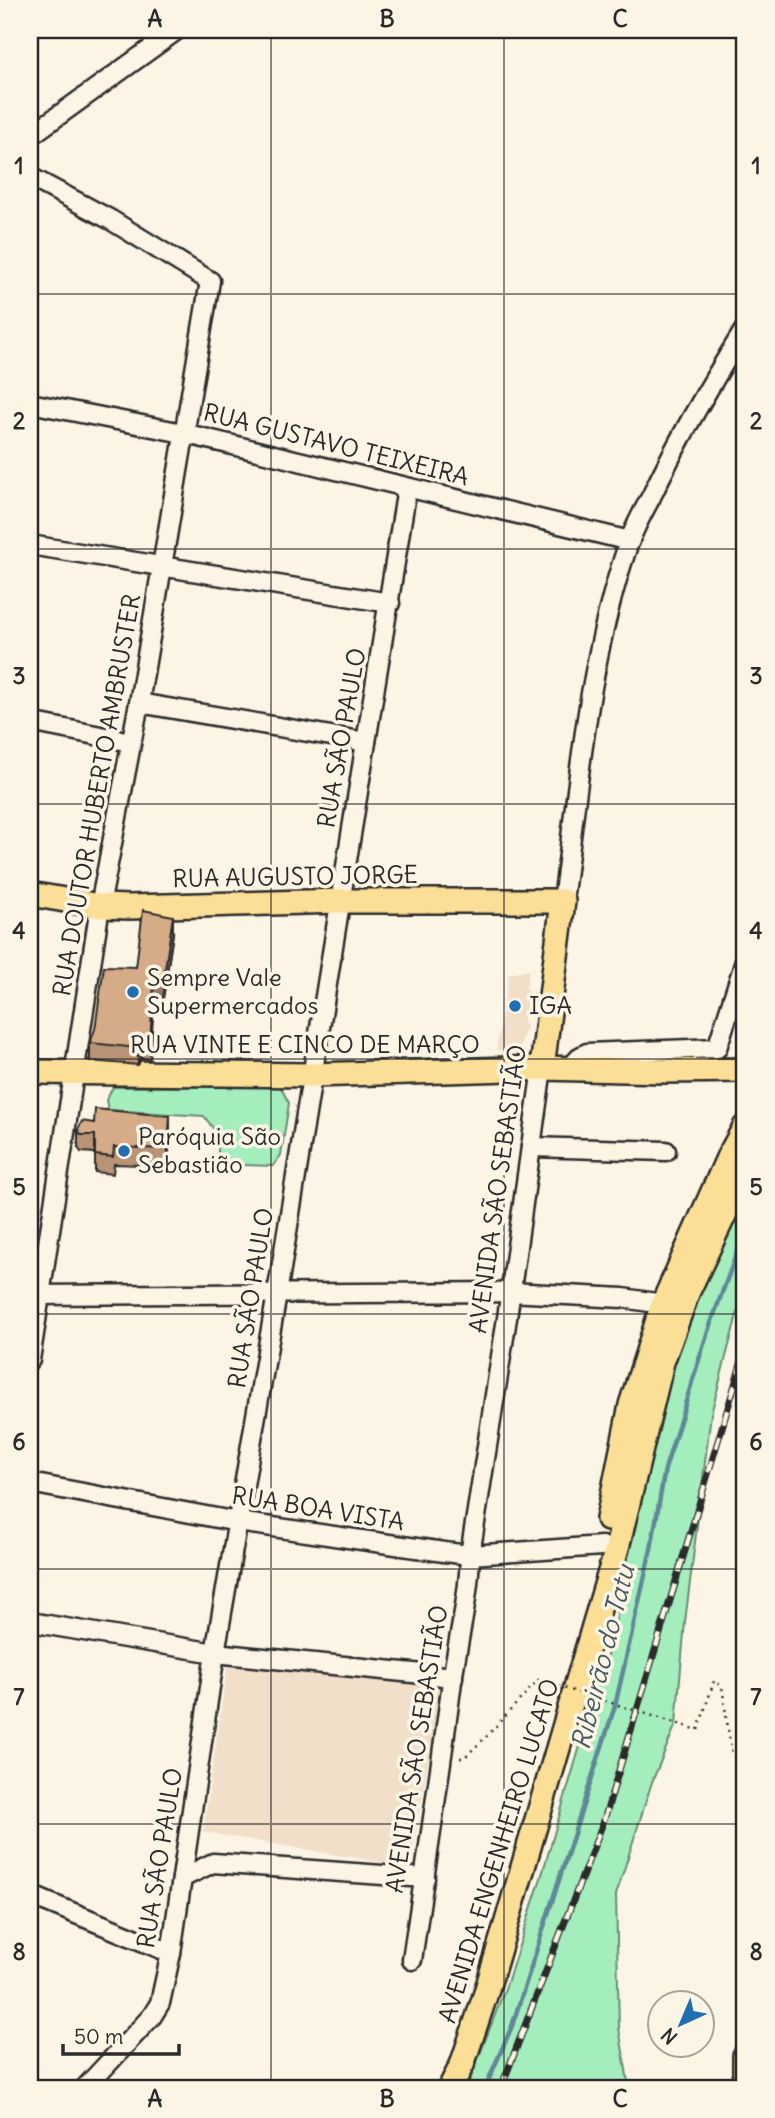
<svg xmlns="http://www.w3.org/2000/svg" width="775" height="2118" viewBox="0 0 775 2118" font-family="Delius,sans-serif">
  <rect width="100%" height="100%" fill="#fcf5e5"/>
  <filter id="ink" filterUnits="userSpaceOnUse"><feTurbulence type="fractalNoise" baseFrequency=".0143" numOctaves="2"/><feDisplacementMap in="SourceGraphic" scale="14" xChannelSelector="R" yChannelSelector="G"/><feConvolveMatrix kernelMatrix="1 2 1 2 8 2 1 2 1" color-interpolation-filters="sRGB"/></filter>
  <g filter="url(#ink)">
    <g fill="#f1dfc9">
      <path d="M529,970l-3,18 3,3 -6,30 3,5 -7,25 -23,-1 13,-76z"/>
      <path d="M228,1661l213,26 -30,175 -15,3 -193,-33z"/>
    </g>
    <g fill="#a4edbc" stroke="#688c74" stroke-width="2">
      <path d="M280,1086l9,17 -8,52 -8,11 -55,-2v-29l-14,-19 -96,-6 -2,-10 7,-13z"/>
      <path d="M745,1195v101l-7,15 -27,103 -26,208 -9,102 -24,58 -36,113 3,133 10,60h-162l39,-102 35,-108 74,-250 15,-100 46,-181 34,-81z"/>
    </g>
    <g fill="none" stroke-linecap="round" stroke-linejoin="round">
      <path stroke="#5f8899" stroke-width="4.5" d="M485,2088l27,-62 103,-320 36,-157 14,-80 42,-135 38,-104"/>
      <g stroke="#2b2b2b" stroke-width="23">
        <g id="minor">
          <path d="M30,136l147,-106"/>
          <path d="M30,177l81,43 99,61 -71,422 -39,203 -70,454"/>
          <path d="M30,403l153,30 447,108"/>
          <path d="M30,545l360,58"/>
          <path d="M139,703l227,39"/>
          <path d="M30,722l101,20"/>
          <path d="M563,901c16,-120 25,-241 65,-356 6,-17 15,-33 23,-48 27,-58 60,-114 94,-168"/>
          <path d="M569,1069l12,-13 6,-3 130,-5 28,-87"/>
          <path d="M531,1147l135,4"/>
          <path d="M30,1295l480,-3 113,6 40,6"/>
          <path d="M30,1483l208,39 206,30 26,3 132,-9"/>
          <path d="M30,1622l185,31 238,24"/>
          <path d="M182,1878l31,-15 212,15"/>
          <path d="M30,1895l141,58"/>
          <path d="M412,1960c14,-93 28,-186 40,-279 6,-42 17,-83 18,-126l37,-237 35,-250"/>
          <path d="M85,2088l67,-72 8,-13 11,-50 44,-300 62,-359 130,-806"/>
        </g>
      </g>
      <g stroke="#2b2b2b" stroke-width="28">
        <g id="major">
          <path d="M30,894l70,12 29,1 211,-6h223l-21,167"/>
          <path d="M30,1072l281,3 231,-7 123,3 80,-1"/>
          <path d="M608,1519l23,-114 32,-101 65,-146 17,-31"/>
          <path d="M450,2088l12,-23 23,-69 132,-448 45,-186 26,-71 57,-120"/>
          <path d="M745,2088v-32"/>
        </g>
      </g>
      <g stroke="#2b2b2b" stroke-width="2.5" stroke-dasharray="2 5" stroke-linecap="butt">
        <path d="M731,1750l14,25"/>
        <path d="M460,1758h4l22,-21"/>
      </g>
      <use href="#minor" stroke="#fcf5e5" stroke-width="18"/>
      <use href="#major" stroke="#fbdf96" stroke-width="23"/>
      <g stroke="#2b2b2b" stroke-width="7">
        <path id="rail" d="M501,2088l103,-268 141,-469"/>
      </g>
      <use href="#rail" stroke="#fcf5e5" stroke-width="4.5" stroke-dasharray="13" stroke-linecap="butt"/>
      <path stroke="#2b2b2b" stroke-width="2.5" stroke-dasharray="2 5" stroke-linecap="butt" d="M486,1737l52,-57 160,50 16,-49 8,5 9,64"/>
    </g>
    <g fill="#b89375" stroke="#2b2b2b" stroke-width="2">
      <path d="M173,933l-10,66 -9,2 -4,58 -9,-1 -3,7 -48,-4v-18l46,-76z"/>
      <path d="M78,1130l92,3 -2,33 -54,-2 -1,10 -18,-2v-19l-14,-1 -3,-4z"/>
    </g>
    <g fill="#96785f" stroke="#2b2b2b" stroke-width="2">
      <path d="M173,916v17l-10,66 -9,2 -4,58v-18l4,-57z"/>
      <path d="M141,1041v17l-3,7v-17z"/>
      <path d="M170,1116v17l-2,33v-17z"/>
    </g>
    <g fill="#d6ab88" stroke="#2b2b2b" stroke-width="2">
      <path d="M143,910l30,6 -10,66 -9,2 -4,57h-9l-3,7 -48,-5 5,-14 9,-63 32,1z"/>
      <path d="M95,1109l75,7 -2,33 -54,-2 -1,10 -18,-2v-20h-14l-3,-5 4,-9 12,2z"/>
    </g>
  </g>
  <path fill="none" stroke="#2b2b2b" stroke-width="2" stroke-opacity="0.55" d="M271,30v2058M504,30v2058M30,294h715M30,549h715M30,804h715M30,1059h715M30,1314h715M30,1569h715M30,1824h715"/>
  <g fill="#1f6fb2" stroke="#fcf5e5" stroke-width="2.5">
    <circle cx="133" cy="992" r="7"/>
    <circle cx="515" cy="1006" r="7"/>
    <circle cx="124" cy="1151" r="7"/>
  </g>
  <g text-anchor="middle" stroke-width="7" stroke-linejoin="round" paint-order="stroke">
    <g font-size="24" fill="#2b2b2b" stroke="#fcf5e5">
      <text transform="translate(336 445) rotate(14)" y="8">RUA GUSTAVO TEIXEIRA</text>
      <text transform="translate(342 738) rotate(-80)" y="8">RUA SÃO PAULO</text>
      <text transform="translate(97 795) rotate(-80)" y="8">RUA DOUTOR HUBERTO AMBRUSTER</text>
      <text transform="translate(295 877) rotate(-1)" y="8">RUA AUGUSTO JORGE</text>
      <text x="305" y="1053">RUA VINTE E CINCO DE MARÇO</text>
      <text transform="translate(498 1189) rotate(-82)" y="8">AVENIDA SÃO SEBASTIÃO</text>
      <text transform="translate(251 1298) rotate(-81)" y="8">RUA SÃO PAULO</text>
      <text transform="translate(318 1509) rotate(9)" y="8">RUA BOA VISTA</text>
      <text transform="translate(417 1749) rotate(-81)" y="8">AVENIDA SÃO SEBASTIÃO</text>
      <text transform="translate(499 1851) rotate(-73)" y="8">AVENIDA ENGENHEIRO LUCATO</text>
      <text transform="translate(160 1858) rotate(-81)" y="8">RUA SÃO PAULO</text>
    </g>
    <g font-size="24" fill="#2b2b2b" stroke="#fcf5e5" text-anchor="start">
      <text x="147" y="986">Sempre Vale<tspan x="147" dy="28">Supermercados</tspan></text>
      <text x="529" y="1014">IGA</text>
      <text x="138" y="1145">Paróquia São<tspan x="138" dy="28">Sebastião</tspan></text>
    </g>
    <g font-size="26" font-style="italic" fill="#455a62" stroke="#fcf5e5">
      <text transform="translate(603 1657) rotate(-76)" y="9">Ribeirão do Tatu</text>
    </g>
  </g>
  <rect width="775" height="2118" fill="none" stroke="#fcf5e5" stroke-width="77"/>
  <g transform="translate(681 2024) rotate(224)"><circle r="33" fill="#fcf5e5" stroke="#a8a49b" stroke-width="2"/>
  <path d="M0-5L12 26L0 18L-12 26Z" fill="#1f6fb2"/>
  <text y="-10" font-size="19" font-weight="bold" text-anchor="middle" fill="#2b2b2b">N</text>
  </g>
  <path d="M63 2044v10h116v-10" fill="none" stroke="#2b2b2b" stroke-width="3.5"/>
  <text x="74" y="2044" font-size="21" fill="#2b2b2b" stroke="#fcf5e5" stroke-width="5" paint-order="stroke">50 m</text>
  <rect x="38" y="38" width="698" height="2042" fill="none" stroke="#2b2b2b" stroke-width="2.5"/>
  <g font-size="23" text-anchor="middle" font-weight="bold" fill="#2b2b2b">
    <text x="155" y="27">A</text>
    <text x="387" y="27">B</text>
    <text x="620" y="27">C</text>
    <text x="19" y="174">1</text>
    <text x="756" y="174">1</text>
    <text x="19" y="429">2</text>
    <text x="756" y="429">2</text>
    <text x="19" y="684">3</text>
    <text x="756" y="684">3</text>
    <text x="19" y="939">4</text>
    <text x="756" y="939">4</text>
    <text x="19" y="1195">5</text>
    <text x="756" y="1195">5</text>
    <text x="19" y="1450">6</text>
    <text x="756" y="1450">6</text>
    <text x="19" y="1705">7</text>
    <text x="756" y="1705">7</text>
    <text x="19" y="1960">8</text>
    <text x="756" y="1960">8</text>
    <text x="155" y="2107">A</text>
    <text x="387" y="2107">B</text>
    <text x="620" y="2107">C</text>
  </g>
</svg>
